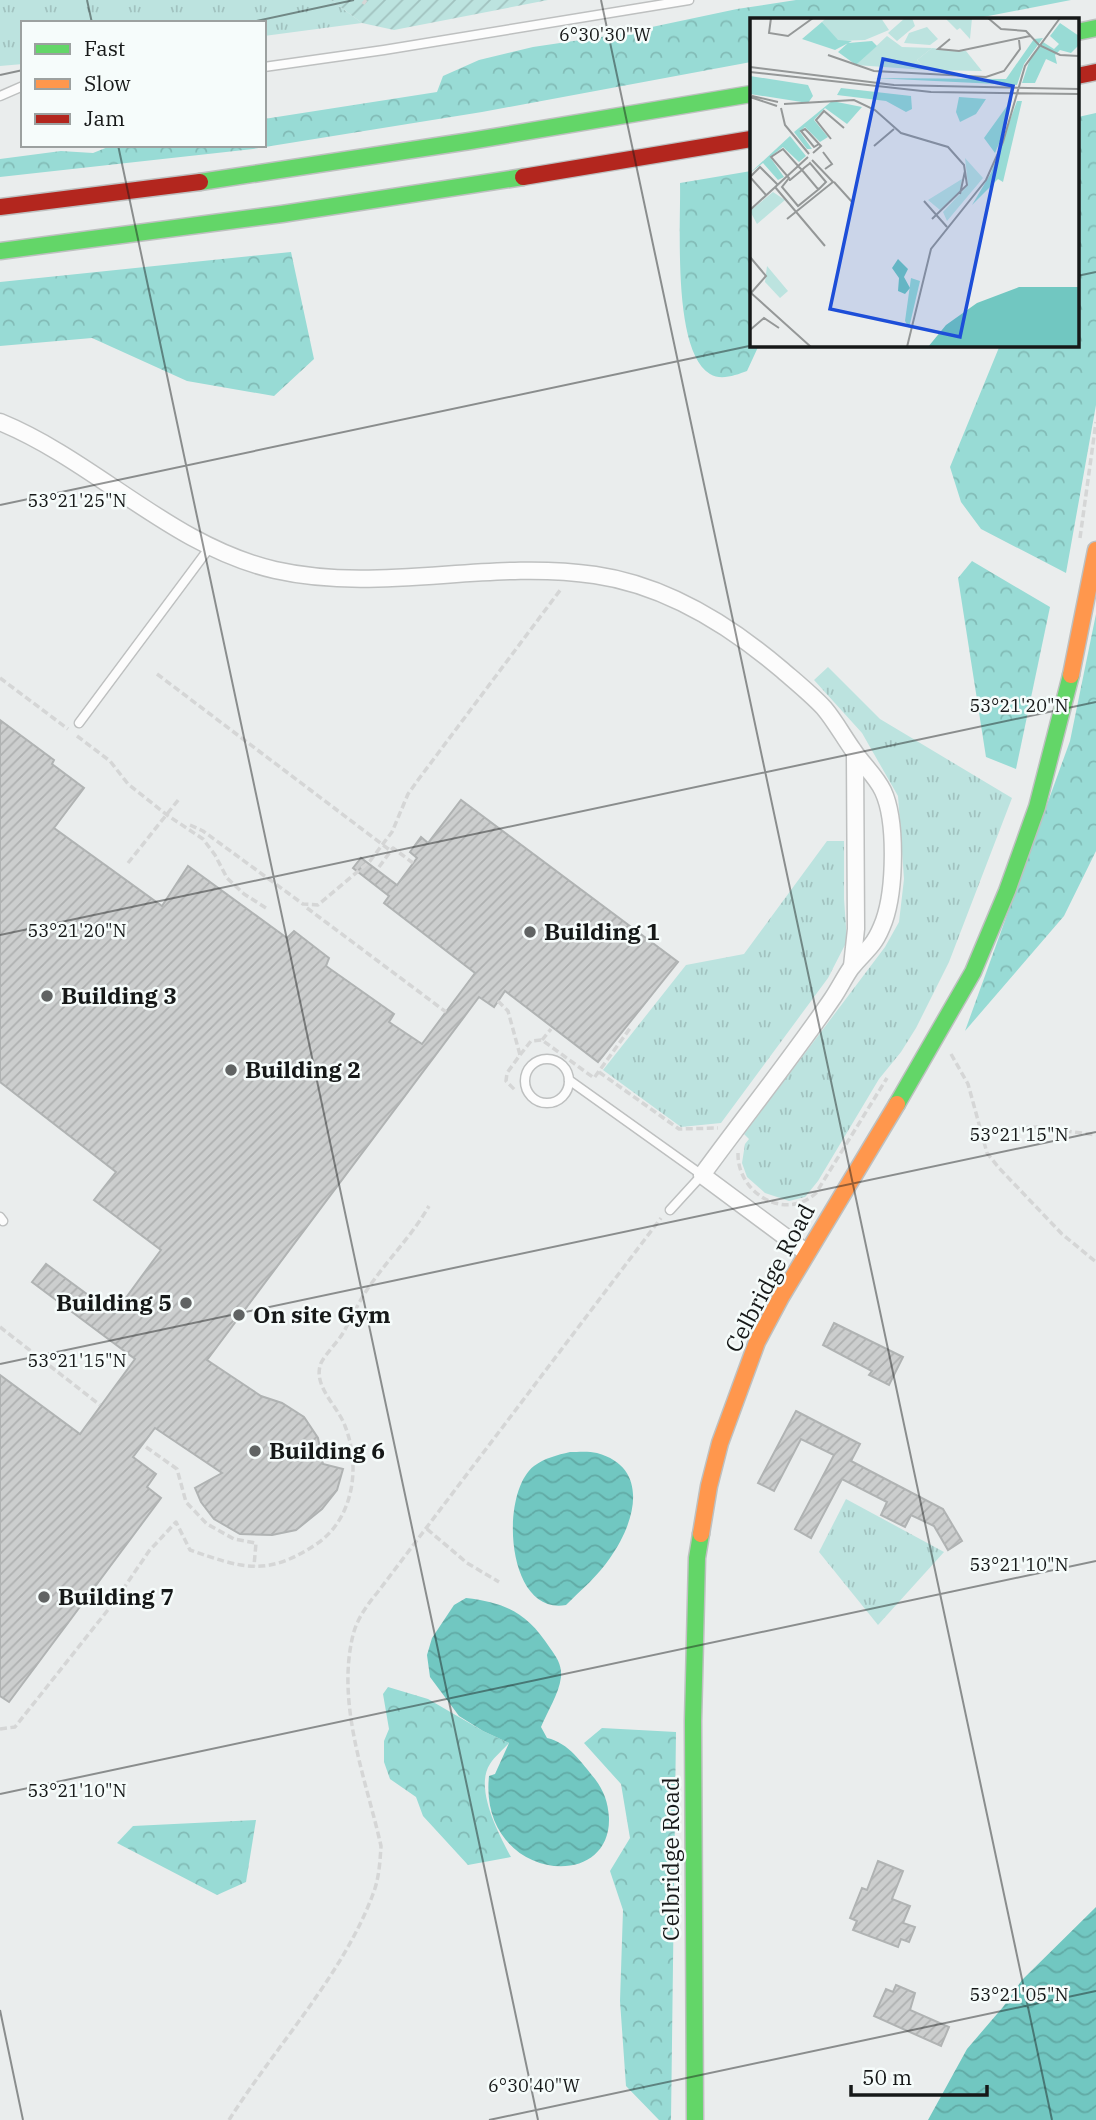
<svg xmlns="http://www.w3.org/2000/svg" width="1096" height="2120" viewBox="0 0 1096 2120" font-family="'IBM Plex Serif',serif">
  <defs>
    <pattern id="grass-tufts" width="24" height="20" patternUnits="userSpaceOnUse" patternTransform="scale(1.75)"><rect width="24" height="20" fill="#bce3df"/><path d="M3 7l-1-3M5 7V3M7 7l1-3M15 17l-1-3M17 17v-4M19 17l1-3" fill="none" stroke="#a1c2bf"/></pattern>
    <pattern id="forest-crowns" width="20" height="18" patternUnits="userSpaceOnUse" patternTransform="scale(1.75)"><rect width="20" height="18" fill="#98dbd5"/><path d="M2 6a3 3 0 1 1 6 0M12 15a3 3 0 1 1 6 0" fill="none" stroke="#82bbb6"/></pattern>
    <pattern id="garden-furrows" width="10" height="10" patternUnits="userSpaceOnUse" patternTransform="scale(1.75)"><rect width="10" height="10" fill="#bce3df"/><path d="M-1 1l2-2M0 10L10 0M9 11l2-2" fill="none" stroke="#a1c2bf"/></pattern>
    <pattern id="water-waves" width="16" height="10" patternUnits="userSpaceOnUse" patternTransform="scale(1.75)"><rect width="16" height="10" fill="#71c7c1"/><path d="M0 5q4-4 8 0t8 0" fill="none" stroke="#61aaa5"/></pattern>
    <pattern id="building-hatch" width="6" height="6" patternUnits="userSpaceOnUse" patternTransform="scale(1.75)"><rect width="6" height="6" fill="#cccece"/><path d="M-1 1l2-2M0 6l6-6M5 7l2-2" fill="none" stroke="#aeb0b0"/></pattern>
  </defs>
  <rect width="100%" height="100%" fill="#eaeded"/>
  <g fill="url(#grass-tufts)">
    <path d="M0,0h331l31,23 -98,13v-13h-241v41l-23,2z"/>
    <path d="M828,667l52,52 132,79 -63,164 -33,66 -15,24 -22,27 -61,102 -13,16 -16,4 -24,-8 -18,-16 -5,-14 3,-19 4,-5 -5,-5 141,-187 14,-25 5,-43 -6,-83 -36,-63 -48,-53z"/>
    <path d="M827,841h17v58l3,42 -19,37 -107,145 -40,4 -78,-57 83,-105 58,-11z"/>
    <path d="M846,1499l98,53 -66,73 -59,-73z"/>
  </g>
  <g fill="url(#forest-crowns)">
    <path d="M796,0h275l-98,19h-222v43l-269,50 -229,37 -253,28v-18l61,-8 32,2 20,-8h151v-26l173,-27 6,-16 36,-16 54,-13 81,-12 123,-26z"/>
    <path d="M1096,113v292l-30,168 -85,-44 -20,-27 -11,-35 50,-122h77v-212l1,-16z"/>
    <path d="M751,171v174h8l-12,26c-11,4 -26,10 -37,3 -38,-23 -29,-149 -30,-191z"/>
    <path d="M291,252l23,107 -40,37 -87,-15 -95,-43 -92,8v-64z"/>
    <path d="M972,561l78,46 -34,162 -30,-12 -28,-179z"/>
    <path d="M1096,614v237l-32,65 -99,115 105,-290z"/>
    <path d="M388,1687l40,12 55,32 26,12c-6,7 -14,13 -19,21 -16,24 9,71 21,93l-43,8 -45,-49 -7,-19 -26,-18 -6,-17v-21l5,-12 -6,-35z"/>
    <path d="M602,1728l74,4 -5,388h-12l-33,-34 -6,-85 3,-91 -13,-39 20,-33 -9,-54 -37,-41z"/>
    <path d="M256,1820l-10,62 -29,13 -100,-52 16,-17z"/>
  </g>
  <path fill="url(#garden-furrows)" d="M331,0h217l-154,30 -32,-7z"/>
  <g fill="url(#water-waves)">
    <path d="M570,1452c8,0 19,-1 27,1 54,15 38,70 13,105 -12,18 -29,32 -44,47 -60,11 -67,-112 -32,-139 11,-8 23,-11 36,-14z"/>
    <path d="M466,1598c41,5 61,15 84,50 7,10 12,17 11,29 -2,17 -14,35 -20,50l6,11c22,5 34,24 48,41 9,12 13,23 14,39 2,77 -131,61 -120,-42l6,-2 14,-31 -26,-12 -24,-15 -29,-39 -3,-22 5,-17 22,-33z"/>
    <path d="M1096,1907v213h-168l39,-71 36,-42 19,-27z"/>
  </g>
  <g fill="url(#building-hatch)" stroke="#b0b3b3" stroke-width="2">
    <path d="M0,720l54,40 -2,4 32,24 -30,40 108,78 26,-40 99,72 7,-7 35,27 -3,8 68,48 -5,8 33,22 53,-71 -91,-70 5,-7 -36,-28 8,-10 36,27 20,-27 -7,-6 11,-15 7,6 33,-43 217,162 -80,100 -93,-71 -11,16 -15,-10 -272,363 54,36 21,7 22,14 14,21 5,26 20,5 -6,21 -15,19 -26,21 -24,5 -32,-1 -26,-15 -13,-17 -6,-14 27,-15 -67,-45 -22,29 23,17 -9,13 14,11 -152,204 -9,-6v-321l80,59 55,-75 -103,-77 14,-18 68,50 47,-64 -67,-50 22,-28 -116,-90z"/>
    <path d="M834,1323l69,34 -14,28 -20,-10 3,-4 -49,-26z"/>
    <path d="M796,1411l64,33 -9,17 92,48 19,32 -14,9 -14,-24 -23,-11 -6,12 -24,-12 6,-13 -45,-23 -31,59 -16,-9 39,-74 -33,-16 -27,52 -16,-8z"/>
    <path d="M878,1861l25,10 -11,28 18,7 -7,17 12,4 -6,15 -8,-3 -3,8 -45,-17 4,-9 -7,-3 12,-30 5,2z"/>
    <path d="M896,1985l19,8 -5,17 39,17 -8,19 -67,-30 12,-27 7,3z"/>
  </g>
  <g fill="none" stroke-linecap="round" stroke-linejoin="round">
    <g stroke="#bec0c0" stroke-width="11">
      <g id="lane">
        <path d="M264,67l120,-17 305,-50"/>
        <path d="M0,96l23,-10"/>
        <path d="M79,723l131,-176"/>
        <circle cx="547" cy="1081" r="22"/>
        <path d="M569,1080l133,95 -32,35"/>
        <path d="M0,1217l3,4"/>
      </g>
    </g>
    <g stroke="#bec0c0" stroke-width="19">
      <g id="street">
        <path d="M0,422c97,40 171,124 275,148 106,24 213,-11 320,5 69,10 133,49 186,94 15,13 30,25 43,39 11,13 19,28 29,42 9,14 23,26 30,41 14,30 12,99 1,130 -10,27 -17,27 -33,47 -7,10 -12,21 -19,31 -41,60 -87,117 -130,176l105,78"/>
        <path d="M852,966l4,-37 -1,-175"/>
      </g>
    </g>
    <g stroke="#bec0c0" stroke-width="19">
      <g id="fast">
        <path d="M1077,32l19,-4"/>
        <path d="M200,182l270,-41 281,-47"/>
        <path d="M0,251l282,-37 241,-37"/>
        <path d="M897,1104l76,-132 34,-81 30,-84 34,-132"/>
        <path d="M695,2120l-2,-399 4,-163 4,-24"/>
      </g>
    </g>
    <g stroke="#bec0c0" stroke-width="19">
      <g id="slow">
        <path d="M1071,675l25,-125"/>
        <path d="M701,1534l8,-48 11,-43 37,-101 24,-45 116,-193"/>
      </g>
    </g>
    <g stroke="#bec0c0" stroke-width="19">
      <g id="jam">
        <path d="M1077,76l19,-4"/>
        <path d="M523,177l228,-38"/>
        <path d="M0,207l200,-25"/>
      </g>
    </g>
    <g stroke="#d5d6d6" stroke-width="3.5" stroke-dasharray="7 3.5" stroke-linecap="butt">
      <path d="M363,4l3,-4"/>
      <path d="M1080,538l16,-116"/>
      <path d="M157,674l234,177"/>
      <path d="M0,678l68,51"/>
      <path d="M77,736l33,25 18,23 39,31 36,24 12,16 12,23 17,16 22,14"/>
      <path d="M190,825l13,6 100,73 15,1 52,-44 22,-29 16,-38 10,-14 143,-191"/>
      <path d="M128,863l51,-64"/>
      <path d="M379,867l14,-19 20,15"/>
      <path d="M307,908l139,104"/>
      <path d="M498,1001l10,10 12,44 -13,18 -1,8 10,10"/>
      <path d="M542,1040l9,-11"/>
      <path d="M951,1054l17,30 19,69 12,15 63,66 34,28"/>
      <path d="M520,1055l11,-14 11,-1 52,38 37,-51"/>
      <path d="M599,1072l80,57 39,-1"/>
      <path d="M981,1130l56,-3 59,8"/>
      <path d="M738,1153c-1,40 47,69 78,40l71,-115"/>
      <path d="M0,1327l100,78"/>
      <path d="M146,1447l31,22 9,33 21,22 27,15 22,4 -2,23"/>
      <path d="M427,1529l40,34 32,19"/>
      <path d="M0,1729l15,-2 100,-126 34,-50 27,-29 14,28c52,18 76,27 125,-5 39,-25 46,-79 30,-119 -7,-20 -33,-40 -24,-63 5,-10 16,-20 22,-30 7,-12 13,-25 20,-37 20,-32 47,-57 66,-90"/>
      <path d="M229,2120c46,-73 114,-145 144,-226 6,-15 7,-32 8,-48 -15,-67 -45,-141 -28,-211 4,-16 14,-30 24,-42l284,-375"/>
    </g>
    <use href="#lane" stroke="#fcfcfc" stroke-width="8"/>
    <use href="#street" stroke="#fcfcfc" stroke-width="16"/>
    <use href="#fast" stroke="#63d668" stroke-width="16"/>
    <use href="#slow" stroke="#ff974d" stroke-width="16"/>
    <use href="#jam" stroke="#b3261e" stroke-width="16"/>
  </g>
  <path fill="none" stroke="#161818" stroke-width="2" stroke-opacity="0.45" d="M87,0l5,23M601,0l451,2120M247,23l107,-23M0,75l23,-5M118,145l420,1975M1077,276l19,-4M0,505l754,-160M0,935l1096,-233M0,1364l1096,-232M0,1794l1096,-233M0,2010l23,110M489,2120l607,-129"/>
  <g fill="#606363" stroke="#f6fcfb" stroke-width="2.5">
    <circle cx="530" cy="932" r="7"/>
    <circle cx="47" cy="996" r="7"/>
    <circle cx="231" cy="1070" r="7"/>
    <circle cx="186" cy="1303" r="7"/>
    <circle cx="239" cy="1315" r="7"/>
    <circle cx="255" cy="1451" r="7"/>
    <circle cx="44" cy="1597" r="7"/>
  </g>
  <g text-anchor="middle" stroke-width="5" stroke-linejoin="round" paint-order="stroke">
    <g font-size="23" font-weight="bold" fill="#161818" stroke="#f6fcfb" text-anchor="start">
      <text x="544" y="940">Building 1</text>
      <text x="61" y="1004">Building 3</text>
      <text x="245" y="1078">Building 2</text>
      <text x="172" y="1311" text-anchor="end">Building 5</text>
      <text x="253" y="1323">On site Gym</text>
      <text x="269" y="1459">Building 6</text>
      <text x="58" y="1605">Building 7</text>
    </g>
    <g font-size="23" fill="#161818" stroke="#f6fcfb">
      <text transform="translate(770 1278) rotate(-62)" y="8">Celbridge Road</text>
      <text transform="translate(671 1859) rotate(-90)" y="8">Celbridge Road</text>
    </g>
  </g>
  <g transform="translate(750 18)">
    <rect width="329" height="329" fill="#eaeded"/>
    <path d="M76,0h55l8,12 -24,10 -27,1 -16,-19zM155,0h7l3,8 -18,15 -9,-8zM195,0h27l-2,21 -10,-11 -3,2zM177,9l11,12 -8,6 -26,-2 5,-10zM137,18l15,11 30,1 -15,12 9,10 -70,-5zM215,140l18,20 -36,43 -4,-9 25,-27zM212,161l-2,12 -20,19 -12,-10zM23,174l12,8 -28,24 -7,-13zM17,248l21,25 -8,7 -15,-16z" fill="#bce3df"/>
    <path d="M72,4l16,18 14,1 -17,9 -33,-11zM310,5l19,13v9l-8,8 -11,-3 -5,5 2,9 -11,-5 -11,24h-13l9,-27 12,-14 11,7 5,-5 -9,-8zM293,20l-19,26 -7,21 -144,-7 133,1 28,-40zM122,23l5,5 -21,19 -18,-13 10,-9zM0,58l58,9 5,11 -5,7 -58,-9zM91,70l70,8 1,13 -6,3 -20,-11 -49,-6zM209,79l27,2 -10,15 -16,8 -4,-10zM262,81l-9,35 -8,19 -11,-15zM82,83l30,6 -15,17 -22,-16 -11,12 14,17 -8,5 -15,-15 -5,5 12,17h-5l-13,-17zM267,83h5l-19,81 -5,-3 -26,26 19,-32zM40,118l16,20 -7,6 -16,-15 -13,10 14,20 -6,3 -15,-17 -13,10zM161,260l9,3 -11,47 -4,-7z" fill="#98dbd5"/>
    <path d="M182,30l34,3 16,20 -56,-1 -9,-10z" fill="#bce3df"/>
    <path d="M148,241l10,10 -4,8 6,11 -5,6 -7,-3 1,-13 -7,-10zM269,269h60v60h-151l18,-22 31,-22z" fill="#71c7c1"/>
    <path fill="none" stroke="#959898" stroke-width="2" d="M21,0l-2,15 19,3 25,-18M238,0l13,11 25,2 13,14 21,10 19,1M200,21l-12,10 21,2 71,-15M78,37l46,16 112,6 18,-6 16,-22 -1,-9M0,49l144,18 185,4M0,54l181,20 148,2M2,78l26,6M0,79l27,9M34,86l70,-4 21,10 26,23 47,14 16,18 3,20 -35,34M31,90l4,17 24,29M81,121l-15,-19 8,-9 20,17M124,128l20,-17M73,134l9,12 -7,5M63,135l8,-7 -2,-2 -10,-11 -4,-4 -4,2 13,16 5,-3M49,149l-16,-18 -12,8 18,21 -7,9 16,19 21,-17M39,162h1l12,-10 2,-2 5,-4 1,-1 16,19 -7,7 -2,-1 -15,-18 -3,-3M84,164l19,21M25,169l50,59M210,176l5,-23M16,177l-16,-18 10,-10 18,18M174,183l23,26M0,192l58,-53M37,201l46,-37 -21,-22M0,239l16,19 -15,17 60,54M0,312l14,-12 15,10M157,329l24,-98 55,-69 17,-38 22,-76 35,-48"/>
    <path fill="#1d4ed8" fill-opacity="0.15" stroke="#1d4ed8" stroke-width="3.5" d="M133,41l130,27 -53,251 -130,-28z"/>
    <rect width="329" height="329" fill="none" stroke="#161818" stroke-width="3.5"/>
  </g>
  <g font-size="18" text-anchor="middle" fill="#161818" stroke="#f6fcfb" stroke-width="5" stroke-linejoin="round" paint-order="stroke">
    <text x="605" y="41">6°30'30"W</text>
    <text x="77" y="507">53°21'25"N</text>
    <text x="1019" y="712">53°21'20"N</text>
    <text x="77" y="937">53°21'20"N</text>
    <text x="1019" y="1141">53°21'15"N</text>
    <text x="77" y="1367">53°21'15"N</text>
    <text x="1019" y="1571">53°21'10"N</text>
    <text x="77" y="1797">53°21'10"N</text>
    <text x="1019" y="2001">53°21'05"N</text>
    <text x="534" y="2092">6°30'40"W</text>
  </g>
  <rect x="21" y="21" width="245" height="126" fill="#f6fcfb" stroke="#9ca1a0" stroke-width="2"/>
  <rect x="35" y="44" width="35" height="10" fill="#63d668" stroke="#9ca1a0" stroke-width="2"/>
  <text x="84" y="56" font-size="21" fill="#161818">Fast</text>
  <rect x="35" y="79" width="35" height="10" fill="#ff974d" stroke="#9ca1a0" stroke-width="2"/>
  <text x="84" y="91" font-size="21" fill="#161818">Slow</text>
  <rect x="35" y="114" width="35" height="10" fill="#b3261e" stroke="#9ca1a0" stroke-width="2"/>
  <text x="84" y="126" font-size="21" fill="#161818">Jam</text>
  <path d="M851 2085v10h136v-10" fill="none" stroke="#161818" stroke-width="3.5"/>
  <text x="862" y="2085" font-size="21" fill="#161818" stroke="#f6fcfb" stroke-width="5" paint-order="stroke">50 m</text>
</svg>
